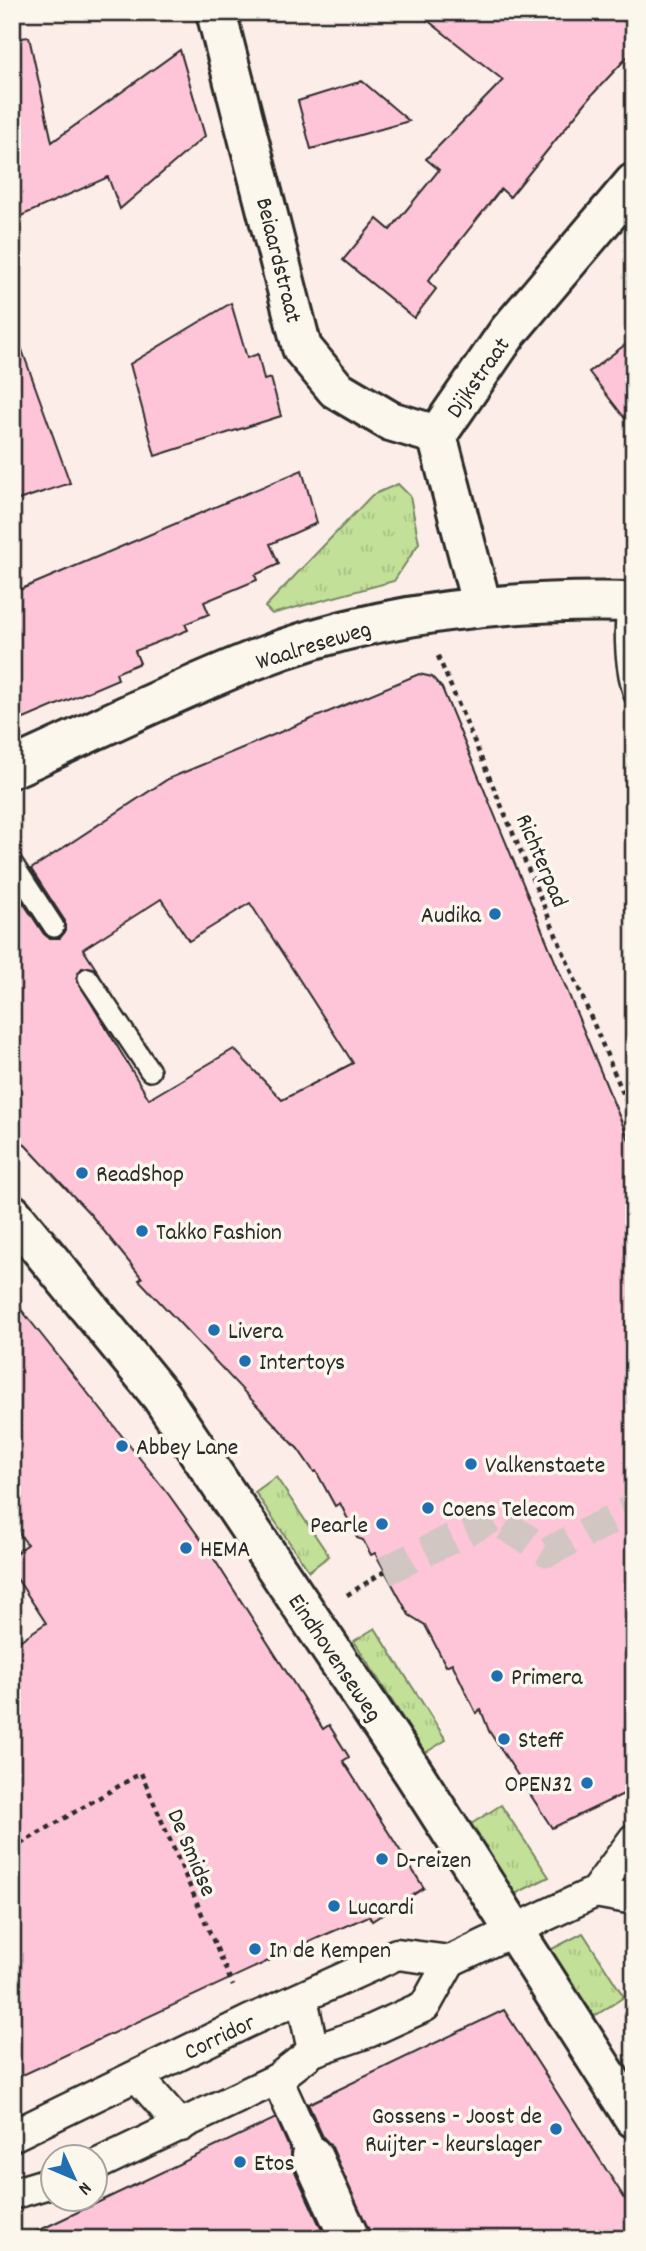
<svg xmlns="http://www.w3.org/2000/svg" width="646" height="2251" viewBox="0 0 646 2251" font-family="Dekko,sans-serif">
  <defs>
    <pattern id="grass-tufts" width="24" height="20" patternUnits="userSpaceOnUse" patternTransform="scale(1.75)"><rect width="24" height="20" fill="#c2e098"/><path d="M3 7l-1-3M5 7V3M7 7l1-3M15 17l-1-3M17 17v-4M19 17l1-3" fill="none" stroke="#a7c083"/></pattern>
  </defs>
  <rect width="100%" height="100%" fill="#fcede8"/>
  <filter id="ink" filterUnits="userSpaceOnUse"><feTurbulence type="fractalNoise" baseFrequency=".0143" numOctaves="2"/><feDisplacementMap in="SourceGraphic" scale="14" xChannelSelector="R" yChannelSelector="G"/><feConvolveMatrix kernelMatrix="1 2 1 2 8 2 1 2 1" color-interpolation-filters="sRGB"/></filter>
  <g filter="url(#ink)">
    <g fill="url(#grass-tufts)" stroke="#768662" stroke-width="2">
      <path d="M398,484l12,12 9,47 -25,38 -122,33 -7,-7 107,-112z"/>
      <path d="M276,1477l53,79 -20,15 -54,-79z"/>
      <path d="M375,1628l71,112 -21,13 -71,-112z"/>
      <path d="M501,1805l48,72 -34,17 -44,-70z"/>
      <path d="M583,1933l41,64 -31,20 -43,-67z"/>
    </g>
    <g fill="#fec5d8" stroke="#2b2b2b" stroke-width="2" fill-rule="evenodd">
      <path d="M417,12h197l20,19v19l-43,46 -81,101 -9,-8 -73,92 8,8 -22,29 -71,-58 34,-41 13,11 49,-60 -13,-11 77,-79z"/>
      <path d="M29,37l23,105 128,-92 25,86 -85,73 -12,-32 -96,43v-181z"/>
      <path d="M362,81l47,40 -98,28 -13,-48z"/>
      <path d="M231,303l16,55 11,-4 6,26 7,-2 10,38 -126,40 -25,-92z"/>
      <path d="M17,336l53,147 -58,19v-165z"/>
      <path d="M634,338v92l-45,-58z"/>
      <path d="M302,470l15,53 -47,21 9,20 -24,11 2,5 -53,22 5,12 -24,10 3,6 -53,21 5,12 -24,10 2,6 -106,45v-131z"/>
      <path d="M419,674l13,3 10,11 192,464v637l-82,39 -63,-97 -8,-21 -5,3 -24,-50 -6,3 -21,-41 -16,-10 -34,-62 -4,2 -8,-15 -6,-2 -17,-35 -5,3 -19,-35 -2,1 -16,-23 -159,-169 3,-2 -51,-63 -79,-84v-245l32,48 5,4h11l5,-6v-11l-34,-52 137,-90zM161,899l28,42 61,-38 103,160 -71,37 -48,-51 -85,50 -73,-121 6,-10 14,1 -13,-20z"/>
      <path d="M12,1298l157,197 40,56 114,178 6,-4 20,32 -6,4 81,127 -52,33 -3,-5 -49,21 -308,143v-434l34,-23 -34,-52v-14l15,-13 -15,-20z"/>
      <path d="M504,2010l130,203v26h-263l-39,-92 -9,-10 -15,-33z"/>
      <path d="M276,2118l15,34 1,13 34,74h-305z"/>
    </g>
    <g fill="none" stroke-linecap="round" stroke-linejoin="round">
      <path stroke="#d2c6c2" stroke-width="30" stroke-dasharray="30 15" stroke-linecap="butt" d="M385,1571l108,-53 55,34 86,-44"/>
      <g stroke="#2b2b2b" stroke-width="24">
        <g id="service">
          <path d="M627,602c-3,31 -3,63 7,93"/>
          <path d="M12,863l42,64"/>
          <path d="M88,978l62,93"/>
        </g>
      </g>
      <g stroke="#2b2b2b" stroke-width="35">
        <g id="pedestrian">
          <path d="M595,1892l39,7"/>
          <path d="M302,1998l11,53"/>
          <path d="M137,2076l44,50"/>
          <path d="M277,2079l35,77"/>
          <path d="M12,2136l237,-115 148,-67 53,7 145,-69 39,-53"/>
          <path d="M94,2166l183,-87 36,-28 55,-19 57,-26 25,-45"/>
          <path d="M12,2194l40,-12"/>
        </g>
      </g>
      <g stroke="#2b2b2b" stroke-width="44">
        <g id="minor">
          <path d="M216,12l86,336 34,41 54,32 47,14"/>
          <path d="M482,607l-45,-172 71,-103 126,-149"/>
          <path d="M12,768c81,-36 160,-76 242,-108 119,-48 253,-61 380,-58"/>
          <path d="M12,1214l149,182 252,376 221,346"/>
          <path d="M312,2156l38,83"/>
        </g>
      </g>
      <g stroke="#2b2b2b" stroke-width="4.5" stroke-dasharray="5 5" stroke-linecap="butt">
        <path d="M438,656l196,463"/>
        <path d="M347,1595l38,-24"/>
        <path d="M12,1849l129,-76 92,213"/>
      </g>
      <use href="#service" stroke="#fbf7ec" stroke-width="19"/>
      <use href="#pedestrian" stroke="#fbf7ec" stroke-width="30"/>
      <use href="#minor" stroke="#fbf7ec" stroke-width="38"/>
    </g>
  </g>
  <g fill="#1f6fb2" stroke="#fbf7ec" stroke-width="2.5">
    <circle cx="495" cy="914" r="7"/>
    <circle cx="82" cy="1173" r="7"/>
    <circle cx="142" cy="1231" r="7"/>
    <circle cx="214" cy="1330" r="7"/>
    <circle cx="245" cy="1361" r="7"/>
    <circle cx="122" cy="1446" r="7"/>
    <circle cx="471" cy="1464" r="7"/>
    <circle cx="428" cy="1508" r="7"/>
    <circle cx="382" cy="1524" r="7"/>
    <circle cx="186" cy="1548" r="7"/>
    <circle cx="497" cy="1676" r="7"/>
    <circle cx="504" cy="1739" r="7"/>
    <circle cx="587" cy="1783" r="7"/>
    <circle cx="382" cy="1859" r="7"/>
    <circle cx="334" cy="1906" r="7"/>
    <circle cx="255" cy="1949" r="7"/>
    <circle cx="556" cy="2129" r="7"/>
    <circle cx="240" cy="2162" r="7"/>
  </g>
  <g text-anchor="middle" stroke-width="7" stroke-linejoin="round" paint-order="stroke">
    <g font-size="24" fill="#2b2b2b" stroke="#fbf7ec">
      <text transform="translate(280 260) rotate(76)" y="8">Beiaardstraat</text>
      <text transform="translate(477 377) rotate(-55)" y="8">Dijkstraat</text>
      <text transform="translate(313 644) rotate(-17)" y="8">Waalreseweg</text>
      <text transform="translate(543 860) rotate(67)" y="8">Richterpad</text>
      <text transform="translate(336 1657) rotate(56)" y="8">Eindhovenseweg</text>
      <text transform="translate(193 1852) rotate(67)" y="8">De Smidse</text>
      <text transform="translate(219 2036) rotate(-26)" y="8">Corridor</text>
    </g>
    <g font-size="24" fill="#2b2b2b" stroke="#fbf7ec" text-anchor="start">
      <text x="481" y="922" text-anchor="end">Audika</text>
      <text x="96" y="1181">ReadShop</text>
      <text x="156" y="1239">Takko Fashion</text>
      <text x="228" y="1338">Livera</text>
      <text x="259" y="1369">Intertoys</text>
      <text x="136" y="1454">Abbey Lane</text>
      <text x="485" y="1472">Valkenstaete</text>
      <text x="442" y="1516">Coens Telecom</text>
      <text x="368" y="1532" text-anchor="end">Pearle</text>
      <text x="200" y="1556">HEMA</text>
      <text x="511" y="1684">Primera</text>
      <text x="518" y="1747">Steff</text>
      <text x="573" y="1791" text-anchor="end">OPEN32</text>
      <text x="396" y="1867">D-reizen</text>
      <text x="348" y="1914">Lucardi</text>
      <text x="269" y="1957">In de Kempen</text>
      <text x="542" y="2123" text-anchor="end">Gossens - Joost de<tspan x="542" dy="28">Ruijter - keurslager</tspan></text>
      <text x="254" y="2170">Etos</text>
    </g>
  </g>
  <rect width="646" height="2251" fill="none" stroke="#fbf7ec" stroke-width="42"/>
  <rect x="21" y="21" width="604" height="2209" fill="none" stroke="#2b2b2b" stroke-width="2.5" filter="url(#ink)"/>
  <g transform="translate(74 2178) rotate(134)"><circle r="33" fill="#fbf7ec" stroke="#a8a59f" stroke-width="2"/>
  <path d="M0-5L12 26L0 18L-12 26Z" fill="#1f6fb2"/>
  <text y="-10" font-size="19" font-weight="bold" text-anchor="middle" fill="#2b2b2b">N</text>
  </g>
</svg>
